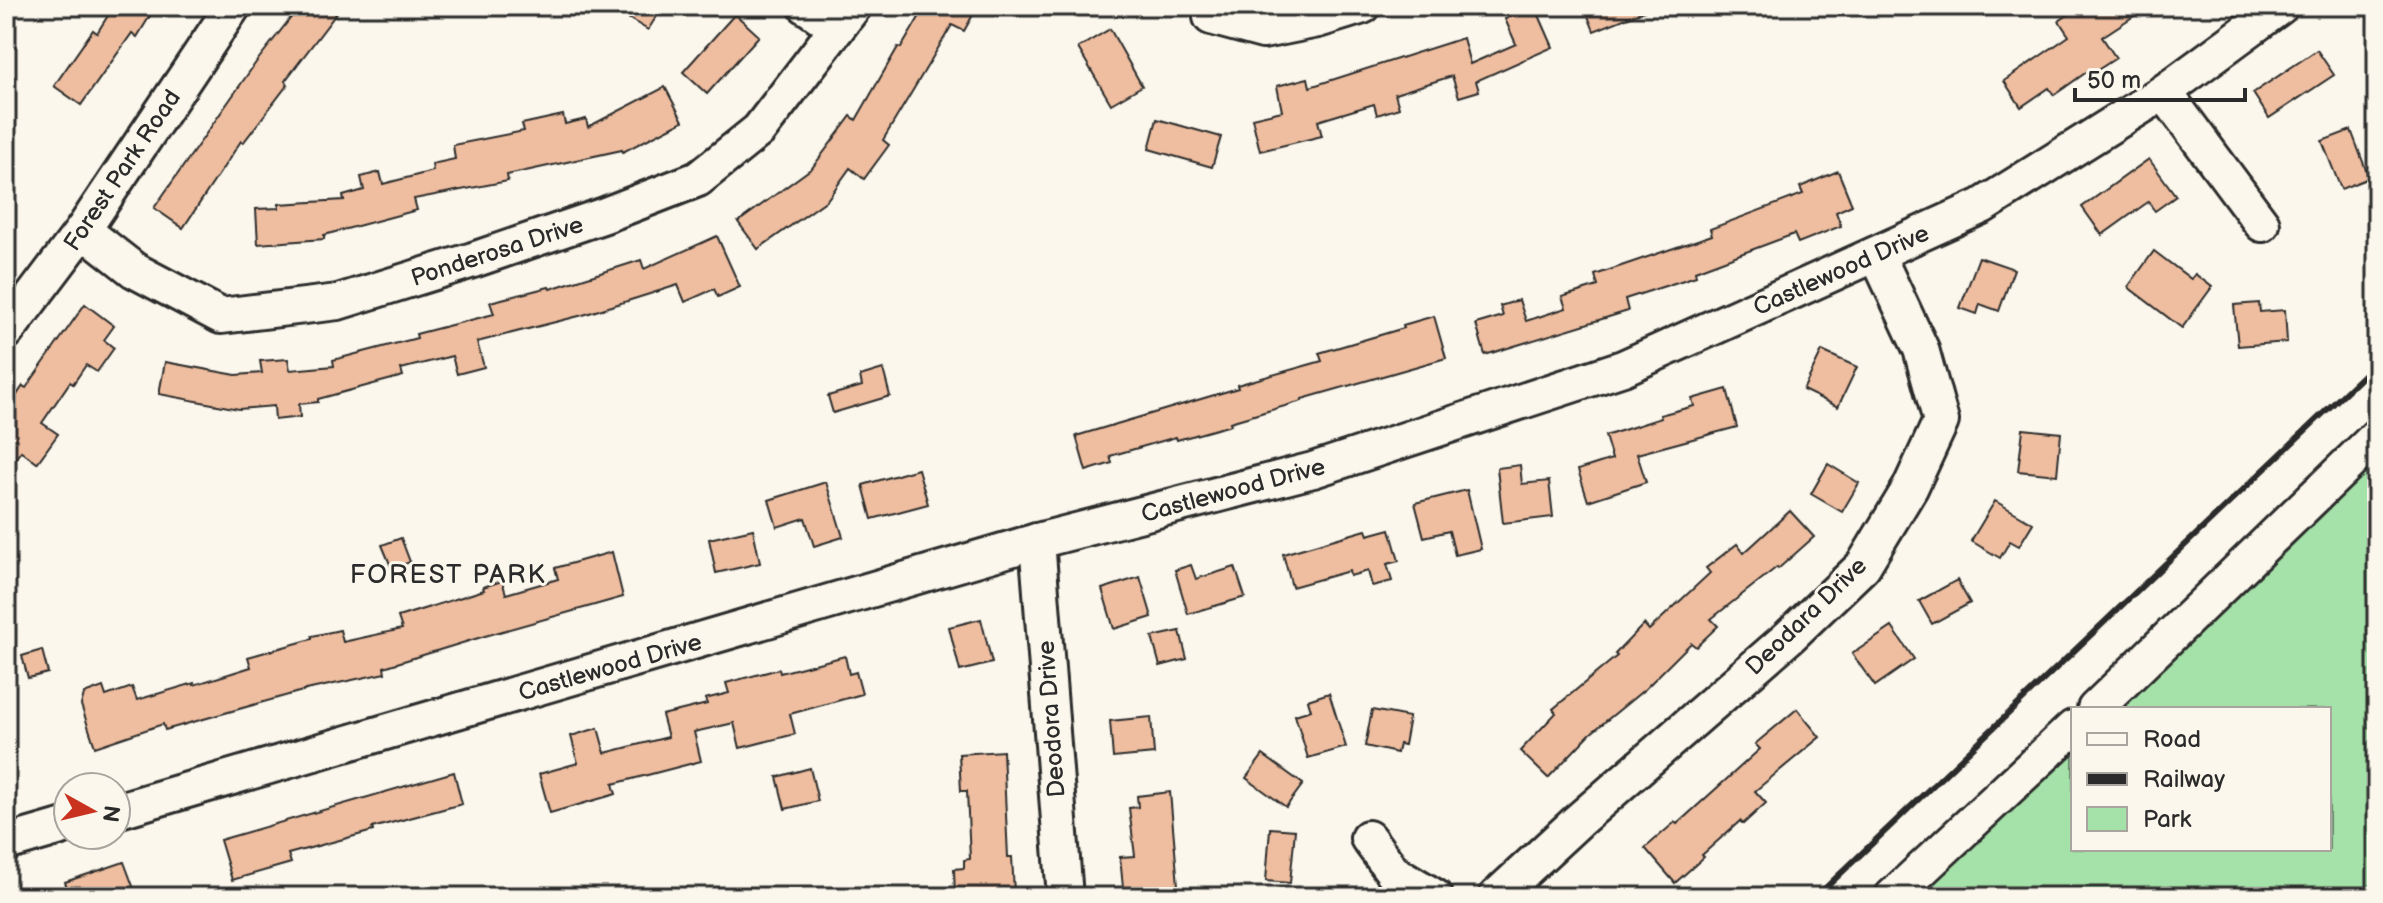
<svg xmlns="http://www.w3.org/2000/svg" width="2383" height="903" viewBox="0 0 2383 903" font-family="'Balsamiq Sans',sans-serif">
  <rect width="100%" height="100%" fill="#fbf7ec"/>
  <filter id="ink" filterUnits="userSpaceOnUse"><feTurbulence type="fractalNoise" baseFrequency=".0125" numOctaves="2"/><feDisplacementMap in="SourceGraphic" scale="16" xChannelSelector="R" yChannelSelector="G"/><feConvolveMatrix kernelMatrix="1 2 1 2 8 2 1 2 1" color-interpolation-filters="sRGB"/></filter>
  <g filter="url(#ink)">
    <path fill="#a5e2a9" stroke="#68866a" stroke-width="2" d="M2377,434v463h-488l184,-175v127h256v-140h-242z"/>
    <g fill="#efbea0" stroke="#2b2b2b" stroke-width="2">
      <path d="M114,6h42l-19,31 -5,-4 -51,72 -27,-19 39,-56 4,3z"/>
      <path d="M300,6h42l-57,75 3,3 -45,59 -2,-2 -58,87 -29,-20 103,-147z"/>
      <path d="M608,6h55l-15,24z"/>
      <path d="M920,6h43l11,7 -10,18 -12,-6 -69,115 6,5 -25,34 -14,-11 -23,32 -69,49 -20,-27 74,-54 39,-52 5,4 42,-73 3,1 23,-39z"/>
      <path d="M1535,6l18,41 -77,34 3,10 -20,6 -7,-21 -57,18 4,14 -22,7 -3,-11 -56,17 4,15 -62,15 -8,-33 30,-7 -5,-25 31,-8 2,9 153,-49 7,26 46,-20 -11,-25z"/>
      <path d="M1584,6h69l1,1 -60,24z"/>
      <path d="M2081,6h68l-47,31 14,21 -23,15 -2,-4 -37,26 -5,-7 -28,19 -17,-26 65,-45 -10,-15z"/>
      <path d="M735,14l24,22 -52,58 -24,-22z"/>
      <path d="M1110,29l32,57 -31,18 -33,-56z"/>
      <path d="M2317,50l17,25 -65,43 -16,-25z"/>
      <path d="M665,87l18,34 -60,31 -1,-2 -115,25 1,6 -94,18 3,11 -93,25v4l-66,5 -2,-35 23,-1v-4l65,-4 -1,-4 21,-6 -3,-13 19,-5 3,12 50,-13 -1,-7 23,-5 -2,-14 71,-14 -2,-7 41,-9 2,9 21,-5 2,8z"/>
      <path d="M1157,119l64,18 -9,30 -63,-18z"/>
      <path d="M2351,130l18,48 -28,11 -19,-48z"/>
      <path d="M2149,159l27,37 -21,15 -7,-9 -46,33 -20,-28z"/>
      <path d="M1838,171l14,34 -16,7 5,14 -43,17 -4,-9 -99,37 1,5 -71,23 3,12 -143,44 -9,-31 27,-8 -3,-10 19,-6 7,21 40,-13 -4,-11 36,-11 -3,-11 117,-40 -2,-6 93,-35 -3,-7z"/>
      <path d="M717,236l23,51 -22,10 -4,-8 -29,13 -7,-17 -95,30 -106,27 7,25 -27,7 -5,-18 -51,13 2,7 -85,23v3l-19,2 1,13 -25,3 -1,-14 -35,3 -80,-15 6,-32 71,13 26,-2 -2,-12 28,-2 2,11 44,-4 -1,-6 84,-22 -1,-4 78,-20 -4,-12 59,-15 1,2 91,-29 3,9z"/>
      <path d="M2154,251l37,28 4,-5 17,13 -30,41 -54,-41z"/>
      <path d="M1979,257l35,12 -15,42 -19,-7 -3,10 -17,-6z"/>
      <path d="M2259,303l1,9 25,-2 2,32 -49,4 -4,-41z"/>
      <path d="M85,304l29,22 -10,14 10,8 -17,24 -11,-7 -13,19 -3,-2 -28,41 16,11 -21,29 -16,-12 -15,21v-61l17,-25 3,2z"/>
      <path d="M1434,316l12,42 -144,41v2l-72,21 1,3 -54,15 -1,-3 -66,19 2,7 -26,8 -10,-35 162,-48 -1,-3 85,-24 -3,-8 85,-25 -1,-3z"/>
      <path d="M1822,351l35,16 -19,40 -35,-17z"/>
      <path d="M883,369l7,27 -57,17 -5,-17 34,-10 -2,-10z"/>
      <path d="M1727,389l10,38 -100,27 9,28 -58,19 -10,-31 34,-11 -7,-23 56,-18 -1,-3 34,-9 -2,-7z"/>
      <path d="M2023,429l38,4 -4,42 -39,-4z"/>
      <path d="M1828,464l31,19 -17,29 -31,-18z"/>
      <path d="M1520,465l2,19 27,-3 4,36 -50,6 -6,-55z"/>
      <path d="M918,469l10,35 -56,15 -9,-34z"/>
      <path d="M826,482l17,55 -29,9 -9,-28 -28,9 -8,-27z"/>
      <path d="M1467,490l14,59 -26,6 -6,-24 -25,6 -9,-34z"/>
      <path d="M1995,501l38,22 -14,23 -9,-5 -10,17 -29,-17z"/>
      <path d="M1790,511l24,26 -36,32 -1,-2 -66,52 7,7 -22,21 -5,-4 -46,46 -55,45 -42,44 -28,-27 36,-38 -3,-4 64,-53 -2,-2 29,-30 5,6 61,-57 -4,-5 31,-24 7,9z"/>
      <path d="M753,529l7,34 -44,10 -7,-34z"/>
      <path d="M1390,529l9,32 -12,3 5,17 -20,5 -4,-15 -18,5 -1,-5 -57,16 -9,-33 83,-24 2,5z"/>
      <path d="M401,538l9,24 -18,7 -10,-24z"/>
      <path d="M612,552l11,45 -138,39 -101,31 1,6 -79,17 -141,40 -2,-6 -68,23 -14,-42 3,-11 19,-7 3,9 26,-9 5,13 57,-17v2l57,-18 -3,-10 64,-18v-3l28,-6 3,12 59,-13 -4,-12 86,-27 -1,-3 19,-6 4,13 52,-15 -3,-11z"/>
      <path d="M1191,565l5,14 39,-12 10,30 -57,17 -13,-44z"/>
      <path d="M1140,577l12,40 -38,12 -12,-40z"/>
      <path d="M1957,580l13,23 -38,21 -13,-23z"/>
      <path d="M981,619l11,44 -32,8 -11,-44z"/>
      <path d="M1892,627l22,32 -39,27 -23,-32z"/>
      <path d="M1180,631l7,28 -27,7 -8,-29z"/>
      <path d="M42,650l6,23 -20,5 -6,-22z"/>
      <path d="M845,656l4,18 7,-2 6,22 -72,20 5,20 -55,14 -6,-25 -40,9 7,29 -88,23 3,10 -66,19 -11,-39 39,-11 -7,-27 27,-8 7,25 63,-16 -6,-22 45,-11 -2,-5 24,-6 -3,-10 53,-14 1,4z"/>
      <path d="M1329,693l17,54 -38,11 -13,-43 16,-5 -3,-10z"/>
      <path d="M1797,709l23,28 -65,54 11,12 -23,21 -3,-3 -38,34 2,2 -29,26 -30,-35 30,-26 2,2 83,-75 -5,-5z"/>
      <path d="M1372,710l37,7 -5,28 -5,-1 -2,9 -32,-7z"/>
      <path d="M1151,717l3,37 -41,4 -3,-37z"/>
      <path d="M1003,751l5,106h4l2,35 -21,1v4l-38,-1 -1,-27 10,-1v-8l6,-1 -3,-68h-6l-2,-37z"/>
      <path d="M1263,755l40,29 -17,23 -40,-29z"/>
      <path d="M810,768l8,33 -33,8 -8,-32z"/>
      <path d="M454,772l8,32 -90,24 1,3 -85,23 3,9 -59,17 -12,-40z"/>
      <path d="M1170,792l9,105h-55l-4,-40 15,-1 -6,-48 9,-1 -1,-11z"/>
      <path d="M1270,828l25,2 -5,53 -24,-2z"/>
      <path d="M124,862l13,35h-67l-5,-15z"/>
    </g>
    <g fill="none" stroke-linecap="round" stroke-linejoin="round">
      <g stroke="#2b2b2b" stroke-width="40">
        <g id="minor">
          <path d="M806,6l31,22"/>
          <path d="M1211,17l52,14 55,-11 45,-14"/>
          <path d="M2164,92l98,132"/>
          <path d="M83,230l51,40 87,46 117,-14 135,-42 132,-45 93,-36 61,-49 95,-124"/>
          <path d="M6,332l77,-102 150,-224"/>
          <path d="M1037,541l28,356"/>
          <path d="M2095,709l282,-273"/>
          <path d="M116,811l921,-270 276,-71 310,-102 359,-162 182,-114 117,-86"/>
          <path d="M1368,838l25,34 42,25"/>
          <path d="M6,843l62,-18"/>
          <path d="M1496,897l82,-76 212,-185 73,-70 47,-78 31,-67 -20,-72 -44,-94"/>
          <path d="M1892,897l181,-169"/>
        </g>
      </g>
      <use href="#minor" stroke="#fbf7ec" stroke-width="34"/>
      <path stroke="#2b2b2b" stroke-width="6" d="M1816,897l561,-535"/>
    </g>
  </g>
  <g text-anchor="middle" stroke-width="6" stroke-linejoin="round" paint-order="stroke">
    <g font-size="24" fill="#2b2b2b" stroke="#fbf7ec">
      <text transform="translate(122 170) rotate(-56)" y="8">Forest Park Road</text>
      <text transform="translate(497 251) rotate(-18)" y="8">Ponderosa Drive</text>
      <text transform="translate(1841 270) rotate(-24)" y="8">Castlewood Drive</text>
      <text transform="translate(1233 490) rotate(-15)" y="8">Castlewood Drive</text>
      <text transform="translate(1806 616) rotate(-44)" y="8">Deodara Drive</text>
      <text transform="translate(610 667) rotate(-16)" y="8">Castlewood Drive</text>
      <text transform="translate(1051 719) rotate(-94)" y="8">Deodora Drive</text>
    </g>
    <g font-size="26" letter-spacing="2" fill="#2b2b2b" stroke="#fbf7ec">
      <text x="448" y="583">FOREST PARK</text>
    </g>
  </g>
  <rect width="2383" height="903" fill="none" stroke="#fbf7ec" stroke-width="32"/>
  <rect x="16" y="16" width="2351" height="871" fill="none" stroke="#2b2b2b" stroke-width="3" filter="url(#ink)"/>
  <rect x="2071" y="707" width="260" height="144" fill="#fbf7ec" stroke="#a8a59f" stroke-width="2"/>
  <rect x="2087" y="733" width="40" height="12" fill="#fbf7ec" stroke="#a8a59f" stroke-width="2"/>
  <text x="2143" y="747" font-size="24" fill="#2b2b2b">Road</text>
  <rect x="2087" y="773" width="40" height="12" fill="#2b2b2b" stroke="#a8a59f" stroke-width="2"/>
  <text x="2143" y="787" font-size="24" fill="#2b2b2b">Railway</text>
  <rect x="2087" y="807" width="40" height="24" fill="#a5e2a9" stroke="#a8a59f" stroke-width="2"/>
  <text x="2143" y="827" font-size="24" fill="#2b2b2b">Park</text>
  <g transform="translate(92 811) rotate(98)"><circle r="38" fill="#fbf7ec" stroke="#a8a59f" stroke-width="2"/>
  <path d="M0-6L14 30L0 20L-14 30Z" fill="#c8321e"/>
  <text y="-12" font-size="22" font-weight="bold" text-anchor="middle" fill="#2b2b2b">N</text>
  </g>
  <path d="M2075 88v12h170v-12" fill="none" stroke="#2b2b2b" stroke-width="4"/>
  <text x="2087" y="88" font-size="24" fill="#2b2b2b" stroke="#fbf7ec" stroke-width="6" paint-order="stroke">50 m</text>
</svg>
